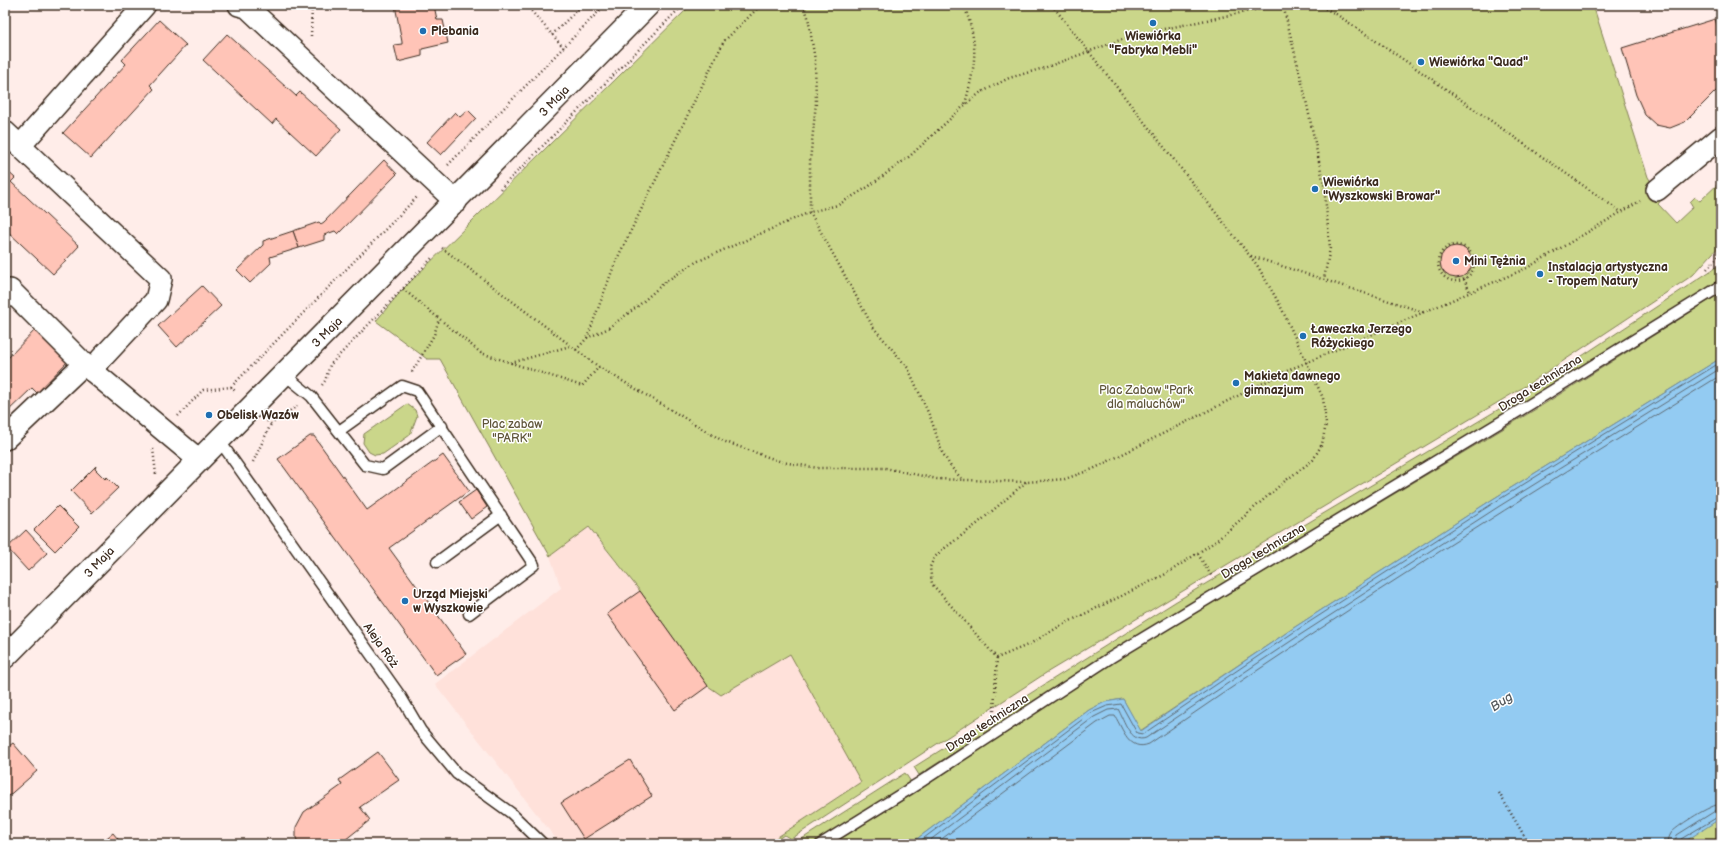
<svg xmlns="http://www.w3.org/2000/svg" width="1726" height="849" viewBox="0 0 1726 849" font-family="'Balsamiq Sans',sans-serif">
  <rect width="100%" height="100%" fill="#ffede9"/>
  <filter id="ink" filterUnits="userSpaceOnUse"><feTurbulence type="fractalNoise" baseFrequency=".025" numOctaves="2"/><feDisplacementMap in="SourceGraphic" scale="8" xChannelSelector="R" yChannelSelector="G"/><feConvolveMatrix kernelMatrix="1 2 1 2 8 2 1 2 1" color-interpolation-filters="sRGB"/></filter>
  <g filter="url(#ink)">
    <path fill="#ffe1da" d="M588,527l52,64 68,95 13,9 69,-41 71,128 -94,62h-207l-125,-160 126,-96 -11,-32z"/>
    <g fill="#cad68a" stroke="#828054">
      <path d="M691,5h902l55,172 14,22 -4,5 18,19 17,-16 -3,-5 5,-5 5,4 21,-20v63l-28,31 -166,110 -481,288 -255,166 -7,-4 -6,4 2,5h-13l94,-62 -71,-128 -69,41 -13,-9 -68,-95 -51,-64 -39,29 -110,-197h-13l-51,-38 27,-32z"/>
      <path d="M1721,264v17l-108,69 -515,310 -179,115 -5,-8 261,-165 351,-209z"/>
      <path d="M1721,293v65l-228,141 -198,128 -155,104 -17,-32 -18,3 -16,8 -179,134h-78l81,-50 177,-118 451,-270z"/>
      <path d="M407,404l8,6 2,6 -7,19 -27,19 -8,1 -6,-3 -6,-9 1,-9z"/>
      <path d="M905,773l6,9 -99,62h-18z"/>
      <path d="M1721,817v27h-42z"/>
    </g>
    <path fill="#93cbf2" stroke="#708b9d" d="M1721,358v460l-40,26h-771l179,-134 16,-8 18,-3 18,32 154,-104 198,-128z"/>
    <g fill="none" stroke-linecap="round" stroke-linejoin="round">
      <g stroke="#5e6a73" stroke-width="1">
        <path d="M916,844l175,-131 16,-7 14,-2 16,29 6,1 154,-104 198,-128 226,-140"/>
        <path d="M925,844l169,-127 14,-7 10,-1c6,10 12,35 28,29l154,-103 198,-128 223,-139"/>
        <path d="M935,844l162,-121 13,-7h5c8,13 14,36 34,28 186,-129 379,-249 572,-369"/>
        <path d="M1668,844c0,-4 1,-8 4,-12 7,-7 39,-28 49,-28"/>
        <path d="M1674,844l3,-9 38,-24 6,-1"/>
        <path d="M1679,844l2,-5 40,-24"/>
      </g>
    </g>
    <g fill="#ffc4b7" stroke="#3b2a1e">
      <path d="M395,5h39l3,15h6l5,23 -26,6v7l-24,6 -4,-17 8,-1v-2z"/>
      <path d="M1715,19l6,17v50l-36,36 -15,6 -14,-3 -11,-10 -9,-20 -14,-47z"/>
      <path d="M159,20l27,25 -36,40 4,4 -63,69 -28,-25 63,-69 -4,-4z"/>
      <path d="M227,34l69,62 4,-4 41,37 -25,27 -40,-37 -4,5 -69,-64z"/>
      <path d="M468,110l8,8 -35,37 -14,-13 28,-30 5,5z"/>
      <path d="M384,160l13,14 -59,60 -3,-3 -11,4v5l-25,8 -6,-17 26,-9 2,2 3,-2z"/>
      <path d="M5,169l10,9 -4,4 68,64 -26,28 -48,-45z"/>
      <path d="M293,231l6,17 -29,9 1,6 -21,20 -13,-13 26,-25v-4z"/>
      <circle cx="1456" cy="262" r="16"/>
      <path d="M202,286l19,20 -44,41 -19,-21z"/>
      <path d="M38,327l33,31 -34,35 -5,-5 -27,26v-53z"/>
      <path d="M310,436h4l53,74 76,-55 26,36 -80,57 77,106 -30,21 -158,-216z"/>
      <path d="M96,466l-1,3 10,10 2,-2 11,11 -26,25 -21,-22z"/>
      <path d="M476,490l11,17 -16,12 -12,-17z"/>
      <path d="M58,506l21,21 -24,24 -21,-21z"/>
      <path d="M26,530l21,23 -19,18 -21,-23z"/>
      <path d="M640,591l68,95 -33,24 -68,-96z"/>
      <path d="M13,743l24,28 -32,28v-50z"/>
      <path d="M378,752l21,28 -39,27 10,13 -30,24h-41l-3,-6v-11l8,-15 38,-27 -3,-5z"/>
      <path d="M630,760l22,36 -68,43 -23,-36z"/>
      <path d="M113,833l9,11h-23z"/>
    </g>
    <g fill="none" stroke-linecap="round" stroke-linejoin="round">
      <g stroke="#3b2a1e" stroke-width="13">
        <g id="lane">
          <path d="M285,375l26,21 54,69 18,4 59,-43"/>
          <path d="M339,431l63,-45 15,5 117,174 -65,49"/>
          <path d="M219,440l182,257 20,34 36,43 54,39 32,31"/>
          <path d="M437,562l64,-47"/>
          <path d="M821,844l98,-61 191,-125 422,-255 189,-117"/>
        </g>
      </g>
      <g stroke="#3b2a1e" stroke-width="24">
        <g id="street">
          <path d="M239,5l8,2 209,195"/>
          <path d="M5,132l156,147 -5,21 -55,59 -9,12"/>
          <path d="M20,146l125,-141"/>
          <path d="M1657,190l64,-53"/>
          <path d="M5,295l5,-5 74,74 115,96"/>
          <path d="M5,439l79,-75"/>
        </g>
      </g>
      <g stroke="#3b2a1e" stroke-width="25">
        <path id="secondary" d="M5,657l643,-652"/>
      </g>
      <g stroke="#3b2a1e" stroke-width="2.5" stroke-dasharray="1 3" stroke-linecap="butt">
        <path d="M526,5l38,43"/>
        <path d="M804,5l4,12 7,43 1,43 -6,58v51l63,115 35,41 23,51 11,33 9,15 10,11"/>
        <path d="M964,5c15,42 12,57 1,99"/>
        <path d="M1283,5l21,86 20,94 6,63 -6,31"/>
        <path d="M1318,5l18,9 71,48 214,150"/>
        <path d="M552,35l30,-30"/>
        <path d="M311,36l1,-31"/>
        <path d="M448,165l157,-160"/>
        <path d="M500,189l183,-184"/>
        <circle cx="1456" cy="263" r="18"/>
        <path d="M442,248l157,119 124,74 59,21 36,6h67l52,11 90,3 38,-3 28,-10 198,-100 236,-101 113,-67"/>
        <path d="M1251,256l172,56"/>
        <path d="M1707,269l14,-16"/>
        <path d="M1464,279l6,13"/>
        <path d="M403,289l78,64 101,33 17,-19"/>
        <path d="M587,338l28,-75 109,-222 37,-36"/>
        <path d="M576,350l11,-12 20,-9 31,-23 27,-24 31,-20 114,-50 28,-7 30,-18 42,-31 55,-51 15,-12 29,-15 35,-10 87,-32 147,-31"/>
        <path d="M511,363l59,-17"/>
        <path d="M412,372l22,-37 5,-16"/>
        <path d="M322,385l3,-4 5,-16 103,-108"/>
        <path d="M231,387l187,-191"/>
        <path d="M178,416l25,-26 28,-3 5,5"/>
        <path d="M267,421l4,3 26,-18"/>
        <path d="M153,449l3,25"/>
        <path d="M253,462l18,-38"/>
        <path d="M1198,554l14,23"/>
        <path d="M997,658l-65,-74 -2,-17 4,-9 7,-7 36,-27 49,-42"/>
        <path d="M994,711l3,-53 33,-14 30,-18 106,-52 50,-33 69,-60 28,-21 9,-16 4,-20 -3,-26 -43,-93 -23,-40 -205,-260"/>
        <path d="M1499,793l30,51"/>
      </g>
      <use href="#lane" stroke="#fff" stroke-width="10"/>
      <use href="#street" stroke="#fff" stroke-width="21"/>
      <use href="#secondary" stroke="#fff" stroke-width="22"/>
    </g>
  </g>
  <g fill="#1f6fb2" stroke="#fff" stroke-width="1.5">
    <circle cx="1153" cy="23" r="4"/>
    <circle cx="423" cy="31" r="4"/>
    <circle cx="1421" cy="62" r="4"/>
    <circle cx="1315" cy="189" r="4"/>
    <circle cx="1456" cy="261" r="4"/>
    <circle cx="1540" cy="274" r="4"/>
    <circle cx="1303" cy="336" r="4"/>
    <circle cx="1236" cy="383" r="4"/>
    <circle cx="209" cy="415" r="4"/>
    <circle cx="405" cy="601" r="4"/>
  </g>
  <g text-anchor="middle" stroke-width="3" stroke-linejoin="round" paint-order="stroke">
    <g font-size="12" font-weight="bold" fill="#3b2a1e" stroke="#fff" text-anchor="start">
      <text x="431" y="35">Plebania</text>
      <text x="1153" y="40" text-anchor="middle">Wiewiórka<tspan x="1153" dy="14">"Fabryka Mebli"</tspan></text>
      <text x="1429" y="66">Wiewiórka "Quad"</text>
      <text x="1323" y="186">Wiewiórka<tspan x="1323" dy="14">"Wyszkowski Browar"</tspan></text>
      <text x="1464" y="265">Mini Tężnia</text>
      <text x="1548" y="271">Instalacja artystyczna<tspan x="1548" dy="14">- Tropem Natury</tspan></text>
      <text x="1311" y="333">Ławeczka Jerzego<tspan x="1311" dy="14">Różyckiego</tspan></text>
      <text x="1244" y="380">Makieta dawnego<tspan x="1244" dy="14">gimnazjum</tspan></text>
      <text x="217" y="419">Obelisk Wazów</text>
      <text x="413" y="598">Urząd Miejski<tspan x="413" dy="14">w Wyszkowie</tspan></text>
    </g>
    <g font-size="12" fill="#3b2a1e" stroke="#fff">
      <text transform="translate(554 101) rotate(-46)" y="4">3 Maja</text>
      <text transform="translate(327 332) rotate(-45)" y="4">3 Maja</text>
      <text transform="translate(1540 383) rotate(-32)" y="4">Droga techniczna</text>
      <text transform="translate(1263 551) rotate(-31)" y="4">Droga techniczna</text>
      <text transform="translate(99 562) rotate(-46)" y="4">3 Maja</text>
      <text transform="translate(381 645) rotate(55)" y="4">Aleja Róż</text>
      <text transform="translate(987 723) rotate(-33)" y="4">Droga techniczna</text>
    </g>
    <g font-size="12" fill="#5f5539" stroke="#fff">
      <text x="1146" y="394">Plac Zabaw "Park<tspan x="1146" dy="14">dla maluchów"</tspan></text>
      <text x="512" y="428">Plac zabaw<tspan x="512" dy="14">"PARK"</tspan></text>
    </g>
    <g font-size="13" font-style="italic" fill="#555a5e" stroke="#fff">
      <text transform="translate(1501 701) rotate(-34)" y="5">Bug</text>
    </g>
  </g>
  <rect width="1726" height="849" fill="none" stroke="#fff" stroke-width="20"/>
  <rect x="10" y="10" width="1706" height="829" fill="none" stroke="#3b2a1e" stroke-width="1.5" filter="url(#ink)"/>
</svg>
